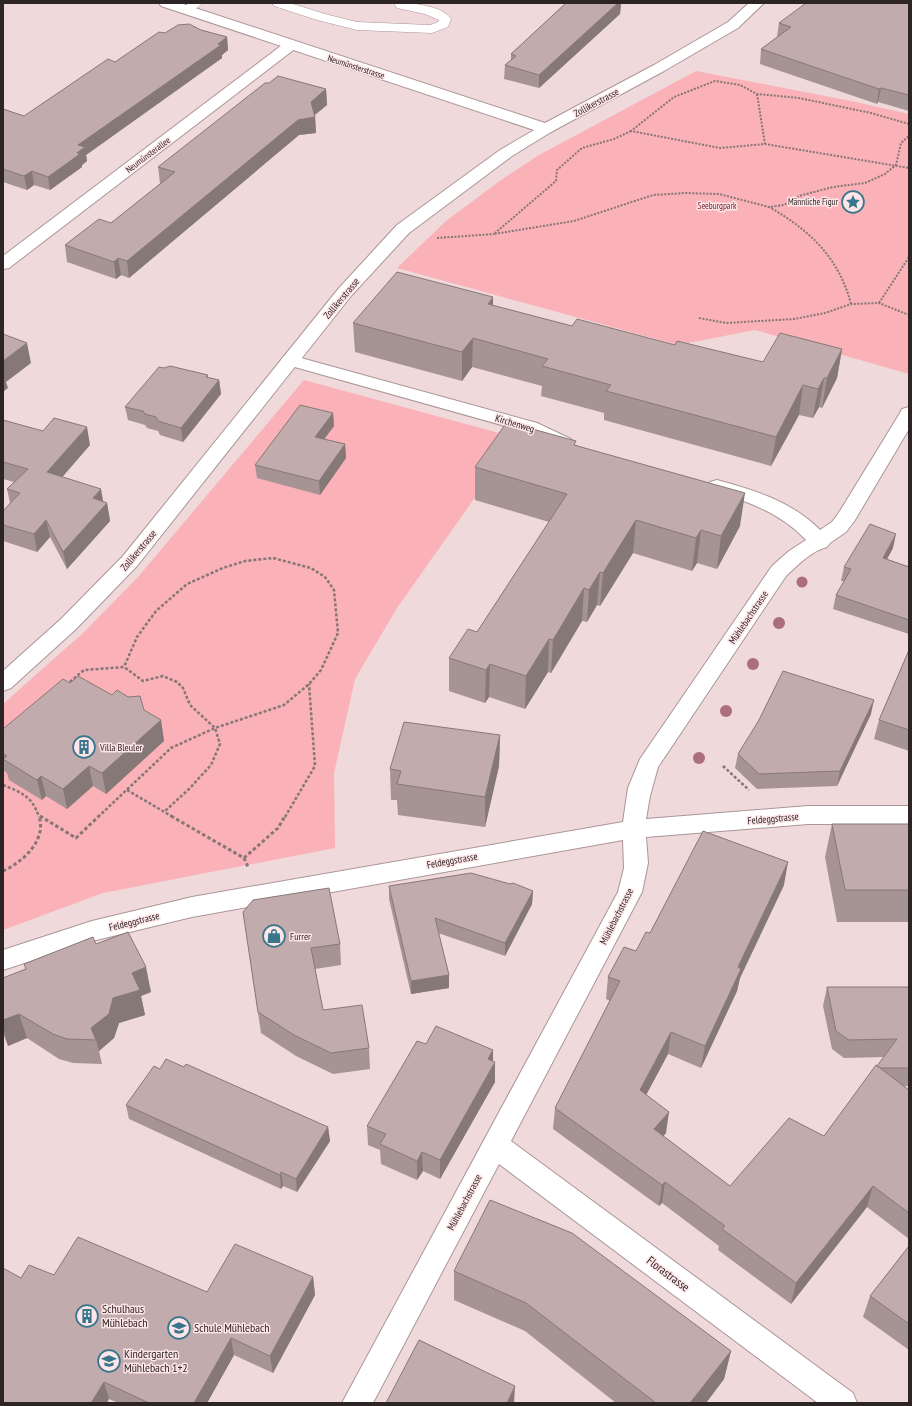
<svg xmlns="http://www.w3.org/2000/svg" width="912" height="1406" viewBox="0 0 912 1406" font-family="'PT Sans Narrow',sans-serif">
  <rect width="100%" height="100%" fill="#f0d9db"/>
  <g fill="#fab1b8">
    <path d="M696,71l155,30 58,13v260l-154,-44 -77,15 -281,-77 49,-47 55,-41 38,-25z"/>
    <path d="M304,380l213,58 -120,170 -42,71 -21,94 1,75 -232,45 -100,37v-226l81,-72 54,-55z"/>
  </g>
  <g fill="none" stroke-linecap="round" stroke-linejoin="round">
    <g stroke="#ab9597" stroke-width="1">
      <g id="service">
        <path d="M189,3h14l-13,10h-8l-2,-3z"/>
        <path d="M272,3h18l35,11 32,8 73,3 8,-3 1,-2 -14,-6 -28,-6 -2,-3 1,-2c16,0 45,2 55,16l-3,8 -16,6 -75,-3 -40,-10 -43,-14z"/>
      </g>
    </g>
    <g stroke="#ab9597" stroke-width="2">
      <g id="minor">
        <path d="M291,41l5,1 2,3 -2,3 -287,220 -6,1v-13l283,-214z"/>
        <path d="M290,355l247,68 34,16 3,4 -3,4c-16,4 -34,-9 -48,-16l-239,-67 -3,-4 3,-4z"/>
        <path d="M909,407v22l-54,91 -9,12 -16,11 -3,4c-16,4 -29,18 -41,29l-128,191 -8,29 -4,23 162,-13h101v18h-101l-162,13 2,26 -6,29 -131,249 342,252 4,10h-39l-319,-239 -126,239h-31l276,-511 6,-24 -1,-28 -431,77 -100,24 -89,29v-20l89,-29 100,-24 431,-75 5,-34 12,-29 132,-193 17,-15 17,-11c-25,-27 -61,-40 -96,-50l-3,-4 3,-4 7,-2c37,10 76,22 103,50l12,-8 8,-11 60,-98 2,-4z"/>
      </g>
    </g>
    <g stroke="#ab9597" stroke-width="2">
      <path id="tertiary" d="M546,124l5,2 3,3 -3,3 -39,24 -103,77 -58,63 -214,270 -61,63 -65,59 -8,3v-20l58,-52 62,-63 216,-268 58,-63 103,-75 41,-24z"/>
    </g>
    <g stroke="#ab9597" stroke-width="2">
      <path id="secondary" d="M159,3h21l365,120 109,-58 74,-43 21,-19h15l-26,25 -74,43 -113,61 -5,2 -385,-128z"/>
    </g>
    <g stroke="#857677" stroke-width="2" stroke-dasharray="2 1.5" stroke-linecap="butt">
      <path d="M757,94l8,50"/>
      <path d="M909,124l-38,-11 -72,-15 -42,-4 -17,-9 -25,-4 -41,16 -43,34 89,17 45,-4 144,24"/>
      <path d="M631,131l-17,8 -32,9 -25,22 -1,11 -62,53 80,-13 79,-26 32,-2 34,1 50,13"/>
      <path d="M437,238l57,-4"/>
      <path d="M879,303l30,-46"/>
      <path d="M851,304c-12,-46 -41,-74 -82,-97l15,-2 15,-9 34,-9 32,-4 20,-9 11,-9 5,-22 8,-7"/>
      <path d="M699,318l27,5 68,-4 31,-6 26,-9 28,-1 30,12"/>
    </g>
    <g stroke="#857677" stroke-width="2.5" stroke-dasharray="3 2" stroke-linecap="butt">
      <path d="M66,685l18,-15 40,-3 19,14 20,-5 14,6 6,6 7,17 25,23 5,16 -9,21 -22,24 -25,23"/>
      <path d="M723,766l26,24"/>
      <path d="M3,785c19,8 29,11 36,32"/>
      <path d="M127,790l46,27"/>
      <path d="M98,817l73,-69 44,-20 69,-23 25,-21 12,-14 17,-37 -4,-43 -9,-13 -14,-9 -38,-10 -28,3 -22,7 -36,16 -31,27 -19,26 -13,30"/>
      <path d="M285,817l30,-51 -6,-82"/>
    </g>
    <g stroke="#857677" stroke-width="3" stroke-dasharray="3.5 2.5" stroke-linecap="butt">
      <path d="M40,816l36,22 23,-22"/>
      <path d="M171,816l73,42 4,9"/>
      <path d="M244,858l34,-30 7,-12"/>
      <path d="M3,871c20,-9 44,-31 36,-55"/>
    </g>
    <use href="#service" fill="#fff" fill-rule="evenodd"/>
    <use href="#minor" fill="#fff" fill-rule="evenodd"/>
    <use href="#tertiary" fill="#fff" fill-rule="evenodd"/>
    <use href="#secondary" fill="#fff" fill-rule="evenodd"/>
  </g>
  <g fill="#aa6f7b">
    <circle cx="802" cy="582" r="5.5"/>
    <circle cx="779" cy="623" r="6"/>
    <circle cx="753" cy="664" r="6"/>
    <circle cx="726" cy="711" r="6"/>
    <circle cx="699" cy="758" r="6"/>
  </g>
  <g fill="#a69394">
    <path d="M566,3h55l-1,11 -81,74 -35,-9 1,-14 6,-5v-6z"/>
    <path d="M909,3v108l-31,-9 -1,2 -117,-40 1,-15 16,-12 2,-14z"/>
    <path d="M201,30l26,7 1,13 -6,5v3l-136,97 1,6 -5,4v2l-32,23 -16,-5 -7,5 -24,-8v-73l21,7 91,-54 50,-29z"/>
    <path d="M269,83l57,6 1,16 -12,10 1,18 -17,2 -170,143 -8,-3 -5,4 -49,-17 -2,-17 46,-22 50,-40h-1l-2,-16z"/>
    <path d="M493,306l79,20 103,19 88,17 79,-13 -5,29 -15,30 -3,-1 -6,11 -14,-3 -28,51 -167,-46v-7l-63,-17 1,-10 -70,-19 -10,14 -107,-29 -2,-29z"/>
    <path d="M164,368l44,7v3l11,2 2,14 -38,48 -23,-7 -2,-4 -11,-3 -2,-3 -17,-5 -3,-13z"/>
    <path d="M333,413l1,13 -10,13 21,5 1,14 -26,37 -63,-17 -2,-13z"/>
    <path d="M3,420l87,25 -28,32 41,25 4,1 3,18 -43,48 -17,-32 -13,15 -34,-11v-30l7,-8 -3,-14 7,-7 -11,-3z"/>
    <path d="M576,445l164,81 -23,43 -20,-6 -5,8 -59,-18 -33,53 -3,-1 -10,17 -5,-1 -31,52 -3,-1 -23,37 -36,-12 -4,6 -36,-12v-33l28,-26 72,-110 -74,-22v-33z"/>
    <path d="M893,548l-6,11 22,8v67l-76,-25 3,-14 8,-14h-3l3,-14z"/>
    <path d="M909,650v101l-35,-12 5,-19z"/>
    <path d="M70,683l42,12 32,15 17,10 3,21 -58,53 -13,-8 -26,23 -21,-13 -4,4 -33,-20 -2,-7 -4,-3v-41z"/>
    <path d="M871,714l-34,72 -80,3 -22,-21 3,-14z"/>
    <path d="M500,735l-1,31 -14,61 -87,-12 -1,-15h-6l-1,-31z"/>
    <path d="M832,824h77v98h-72l-12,-65z"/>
    <path d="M784,885l-44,93 -3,13 -36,77 -33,-14 -22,41 20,38 -3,3 67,50 94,-50 60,-79 -40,1 -12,-9 -9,-43 4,-19h82v99h-5l5,4v149l-42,-32 -76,97 -73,-54 1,-4 -57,-43 -3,3 -106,-77 2,-21 55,-107 -4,-2 2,-22 28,-26 14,-18z"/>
    <path d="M389,886l144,5 -1,13 -27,52 -67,-23 11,42v13l-38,6 -22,-95z"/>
    <path d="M243,912l97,32 1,21 -26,4 8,41 46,38 1,21 -37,5 -37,-18 -35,-23z"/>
    <path d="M96,944l55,48 -10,4 4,19 -26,8 -5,15 -15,13 3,13 -29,-1 -14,-4 -32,-21 -19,8 -5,-13v-55l23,-9 -2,-5z"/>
    <path d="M426,1044l67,6v11l2,21 -55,97 -17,-8 -6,9 -36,-16 -1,-14 -12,-5 -1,-19z"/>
    <path d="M160,1069l168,58 2,14 -33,51 -14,-6 -2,3 -152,-70 -3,-14z"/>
    <path d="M909,1246v104l-46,-33 7,-21z"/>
    <path d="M454,1271l277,80 -7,28 -18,24h-90l-91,-72 -71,-31z"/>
    <path d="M54,1275l153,17 106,-15 2,18 -42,78 -39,-18 -27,48h-89l-9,-4 -88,-121z"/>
  </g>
  <g fill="#877878">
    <path d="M618,3h3l-1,11 -81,74v-13z"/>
    <path d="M227,37l1,13 -6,5v3l-136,97 1,6 -5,4v2l-32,23 -2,-13 30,-32z"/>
    <path d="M881,88l-3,14 -1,2 2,-15z"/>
    <path d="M326,89l1,16 -15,12h3l1,16 -17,2 -170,143 -2,-17z"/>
    <path d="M32,171l2,14 -7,5 -3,-14z"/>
    <path d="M118,258l3,17 -5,4 -2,-17z"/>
    <path d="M493,297v29l-5,-22z"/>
    <path d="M473,338l-1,29 -10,14v-29z"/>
    <path d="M27,343l4,20 -25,19 2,6 -5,4v-31z"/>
    <path d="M842,349l-5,29 -15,30 5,-30z"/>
    <path d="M824,378l-5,29 -6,11 5,-29z"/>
    <path d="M219,380l2,14 -38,48 -2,-14z"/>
    <path d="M803,385l-4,30 -28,51 5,-29z"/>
    <path d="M333,413l1,13 -18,24 -1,-13z"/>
    <path d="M87,427l3,18 -39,45 -4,-18z"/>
    <path d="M345,444l1,14 -26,37 -1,-14z"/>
    <path d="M101,489l3,17 3,-3 3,18 -43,48 -4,-17 30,-54z"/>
    <path d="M745,493l-5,33 -23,43 4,-33z"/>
    <path d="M46,520l4,17 -13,15 -3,-18z"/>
    <path d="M636,520l-3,33 -33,53 3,-33z"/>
    <path d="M701,530l-4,33 -5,8 4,-33z"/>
    <path d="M896,534l-3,14 -13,24 3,-14z"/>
    <path d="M600,572l-3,33 -10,17 2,-32z"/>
    <path d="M584,588l-2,33 -31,52 2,-33z"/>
    <path d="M549,639l-1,33 -23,37 1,-33z"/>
    <path d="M490,664l-1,33 -4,6 1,-33z"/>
    <path d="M874,700l-3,14 -34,72 3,-15z"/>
    <path d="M161,720l3,21 -58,53 -4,-21z"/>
    <path d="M500,735l-1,31 -14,61v-30z"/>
    <path d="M89,766l4,20 -26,23 -4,-20z"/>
    <path d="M41,776l5,20 -4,4 -5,-20z"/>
    <path d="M788,862l-4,23 -44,93 -3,13 -36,77 4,-22 33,-79z"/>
    <path d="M533,891l-1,13 -27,52v-13z"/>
    <path d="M146,967l5,25 -10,4 4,19 -26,8 -5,15 -15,13 -3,-11 -5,-12 41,-55z"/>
    <path d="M449,975v13l-38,6v-13z"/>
    <path d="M19,1014l8,24 -19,8 -5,-18v-8z"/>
    <path d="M671,1032l-3,22 -31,58 3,-22z"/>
    <path d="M493,1050v16l2,-4v20l-55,97v-19l48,-101z"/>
    <path d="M669,1112l-3,21 -15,18 3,-22z"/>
    <path d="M328,1127l2,14 -33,51 -1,-13z"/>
    <path d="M422,1152l1,19 -6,9v-19z"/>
    <path d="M281,1172l2,14 -2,3 -1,-14z"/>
    <path d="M665,1182l-3,21 -3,3 3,-21z"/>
    <path d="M873,1186l-6,21 -76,97 5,-21z"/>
    <path d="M313,1277l2,18 -42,78 -3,-17z"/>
    <path d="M231,1338l3,17 -27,48h-13z"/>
    <path d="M731,1351l-7,28 -18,24h-16z"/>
    <path d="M104,1382l5,17 -2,4h-16z"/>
    <path d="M515,1386l-1,17h-7z"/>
  </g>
  <g fill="#c1abac" stroke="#877878">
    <path d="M566,3h52l-79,72 -34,-10 11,-9 -5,-2z"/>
    <path d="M806,3h103v92l-28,-7 -2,1 -118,-40 30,-22 -12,-4z"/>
    <path d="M189,24l12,6 26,7 -9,7 3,1 -143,100 7,2 -8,6 3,1 -32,23 -16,-6 -8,5 -21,-7v-60l21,7 84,-57 7,3 44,-30 6,1 13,-8z"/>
    <path d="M278,76l48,13 -15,13 4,15 -17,3 -171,141 -9,-3 -4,4 -49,-17 34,-26 12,4 64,-51 -17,-5 107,-84h4z"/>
    <path d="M397,272l96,25 -5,7 84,22 5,-7 98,26 2,-4 86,21 17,-29 62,16 -15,29h-3l-6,11 -15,-4 -27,52 -170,-46 5,-6 -69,-19 6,-7 -75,-21 -11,14 -109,-29z"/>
    <path d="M3,334l24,9 -24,18z"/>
    <path d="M170,366l38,9 -2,2 13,3 -38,48 -23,-7 -2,-4 -11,-3 -2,-3 -18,-4 34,-40 5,1z"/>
    <path d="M300,405l33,8 -18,24 30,7 -26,37 -64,-16z"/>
    <path d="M54,418l33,9 -40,45 54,17 -8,9 14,5 -44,49 -17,-32 -12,14 -31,-9v-14l17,-18 -13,-4 21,-20 -25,-7v-42l40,11z"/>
    <path d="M507,422l69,19 -2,4 171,48 -24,43 -20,-6 -5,8 -60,-18 -33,53 -3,-1 -11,18 -5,-2 -31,52 -4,-1 -23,37 -36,-12 -4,6 -37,-12 19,-29 9,3 90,-138 -92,-27z"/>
    <path d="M870,524l26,10 -13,24 26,9v53l-73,-25 15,-26 -7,-2z"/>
    <path d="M909,650v80l-30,-10z"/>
    <path d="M783,671l91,29 -34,71 -81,3 -21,-20 21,-34z"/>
    <path d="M78,676l34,19 5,-5 11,7 12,-1 4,14 17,10 -59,53 -13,-7 -26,23 -22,-13 -4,4 -34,-21 4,-3 -4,-3v-24l60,-50 7,4z"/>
    <path d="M404,722l96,13 -15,62 -88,-13 4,-13 -11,-2z"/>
    <path d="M832,824h77v66h-64z"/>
    <path d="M703,831l85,31 -50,105 3,2 -36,77 -34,-14 -31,58 29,22 -15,17 76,57 59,-68 35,18 52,-71 33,25v123l-36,-27 -77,97 -74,-54 3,-3 -60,-44 -3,3 -107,-77 65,-127 -12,-4 16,-30 12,4 10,-19 4,1z"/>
    <path d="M471,873l39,11 3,-1 20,8 -28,52 -70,-25 14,57 -38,6 -22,-95z"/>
    <path d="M329,888l11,56 -29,4 12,62 39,-5 7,43 -38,5 -37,-18 -36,-23 -15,-100 10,-12z"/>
    <path d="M128,932l18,35 -14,6 8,17 -27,8 -4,16 -18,14 5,12 -29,-1 -14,-5 -34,-20 -16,6v-42l23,-9 -2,-5 69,-27 3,7z"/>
    <path d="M827,987h82v81h-28l-4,-2 20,-27 -48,1 -13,-9z"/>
    <path d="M436,1026l57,24 -5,9 7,3 -55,98 -18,-8 -5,9 -37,-17 6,-10 -19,-8 50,-85 9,3z"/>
    <path d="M166,1059l18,8 2,-3 142,63 -32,52 -15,-7 -1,3 -154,-70 28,-39 6,3z"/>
    <path d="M490,1200l82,33 159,118 -41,52h-34l-130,-100 -72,-32z"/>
    <path d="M78,1237l129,55 28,-48 78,33 -43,79 -39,-18 -37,65h-45l-45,-21 -13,21h-88v-135l18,10 8,-13 25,10z"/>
    <path d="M909,1246v78l-39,-28z"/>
    <path d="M419,1340l96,46 -8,17h-121z"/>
  </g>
  <defs>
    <g id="sight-ring" transform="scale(1.15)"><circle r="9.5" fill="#fee6e8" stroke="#38768b" stroke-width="1.5"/><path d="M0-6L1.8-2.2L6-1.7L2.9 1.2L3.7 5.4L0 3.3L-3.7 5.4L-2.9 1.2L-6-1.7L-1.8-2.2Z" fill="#38768b"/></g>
    <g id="building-ring" transform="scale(1.15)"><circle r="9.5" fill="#fee6e8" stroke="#38768b" stroke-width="1.5"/><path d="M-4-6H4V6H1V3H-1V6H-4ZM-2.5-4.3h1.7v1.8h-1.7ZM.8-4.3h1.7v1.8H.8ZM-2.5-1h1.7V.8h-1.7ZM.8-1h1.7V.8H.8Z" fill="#38768b"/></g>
    <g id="shop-ring" transform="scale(1.15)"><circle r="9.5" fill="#fee6e8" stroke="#38768b" stroke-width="1.5"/><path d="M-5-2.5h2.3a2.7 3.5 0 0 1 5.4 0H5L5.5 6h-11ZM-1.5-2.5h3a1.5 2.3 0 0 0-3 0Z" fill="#38768b"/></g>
    <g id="school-ring" transform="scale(1.15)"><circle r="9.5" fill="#fee6e8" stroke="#38768b" stroke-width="1.5"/><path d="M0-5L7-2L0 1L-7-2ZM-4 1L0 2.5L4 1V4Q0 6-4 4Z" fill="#38768b"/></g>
  </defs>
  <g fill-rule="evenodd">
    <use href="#sight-ring" x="853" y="202"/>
    <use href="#building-ring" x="84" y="747"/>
    <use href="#shop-ring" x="274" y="936"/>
    <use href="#building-ring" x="87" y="1316"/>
    <use href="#school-ring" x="179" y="1328"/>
    <use href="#school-ring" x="109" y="1361"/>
  </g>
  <g text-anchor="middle" stroke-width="3" stroke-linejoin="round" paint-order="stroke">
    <g font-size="9" fill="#2d2425" stroke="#fee6e8">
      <text transform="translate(356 67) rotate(18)" y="3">Neumünsterstrasse</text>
      <text transform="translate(148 155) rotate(-37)" y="3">Neumünsterallee</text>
    </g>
    <g font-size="9" fill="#2d2425" stroke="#fee6e8" text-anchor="end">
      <text x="838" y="205">Männliche Figur</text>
    </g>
    <g font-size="9" fill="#70192c" stroke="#fee6e8">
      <text x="717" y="209">Seeburgpark</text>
    </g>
    <g font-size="10" fill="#2d2425" stroke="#fee6e8">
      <text transform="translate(596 102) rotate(-28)" y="4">Zollikerstrasse</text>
      <text transform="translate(341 298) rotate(-50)" y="4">Zollikerstrasse</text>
      <text transform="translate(515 423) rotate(17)" y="4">Kirchenweg</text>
      <text transform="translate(138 550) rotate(-50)" y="4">Zollikerstrasse</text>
      <text transform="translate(748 617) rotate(-56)" y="4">Mühlebachstrasse</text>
      <text transform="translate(773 818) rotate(-5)" y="4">Feldeggstrasse</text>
      <text transform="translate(452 860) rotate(-10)" y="4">Feldeggstrasse</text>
      <text transform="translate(616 916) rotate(-63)" y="4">Mühlebachstrasse</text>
      <text transform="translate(134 921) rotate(-14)" y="4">Feldeggstrasse</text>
      <text transform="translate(464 1202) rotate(-62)" y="4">Mühlebachstrasse</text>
    </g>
    <g font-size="10" fill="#2d2425" stroke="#fee6e8" text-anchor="start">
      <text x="100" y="751">Villa Bleuler</text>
      <text x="290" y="940">Furrer</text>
    </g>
    <g font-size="12" fill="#2d2425" stroke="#fee6e8">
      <text transform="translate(668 1274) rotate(37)" y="4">Florastrasse</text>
    </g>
    <g font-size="12" fill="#2d2425" stroke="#fee6e8" text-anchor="start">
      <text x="102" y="1313">Schulhaus<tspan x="102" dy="14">Mühlebach</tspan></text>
      <text x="194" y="1332">Schule Mühlebach</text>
      <text x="124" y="1358">Kindergarten<tspan x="124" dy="14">Mühlebach 1+2</tspan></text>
    </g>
  </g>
  <rect width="912" height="1406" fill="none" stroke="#2d2425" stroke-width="8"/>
</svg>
